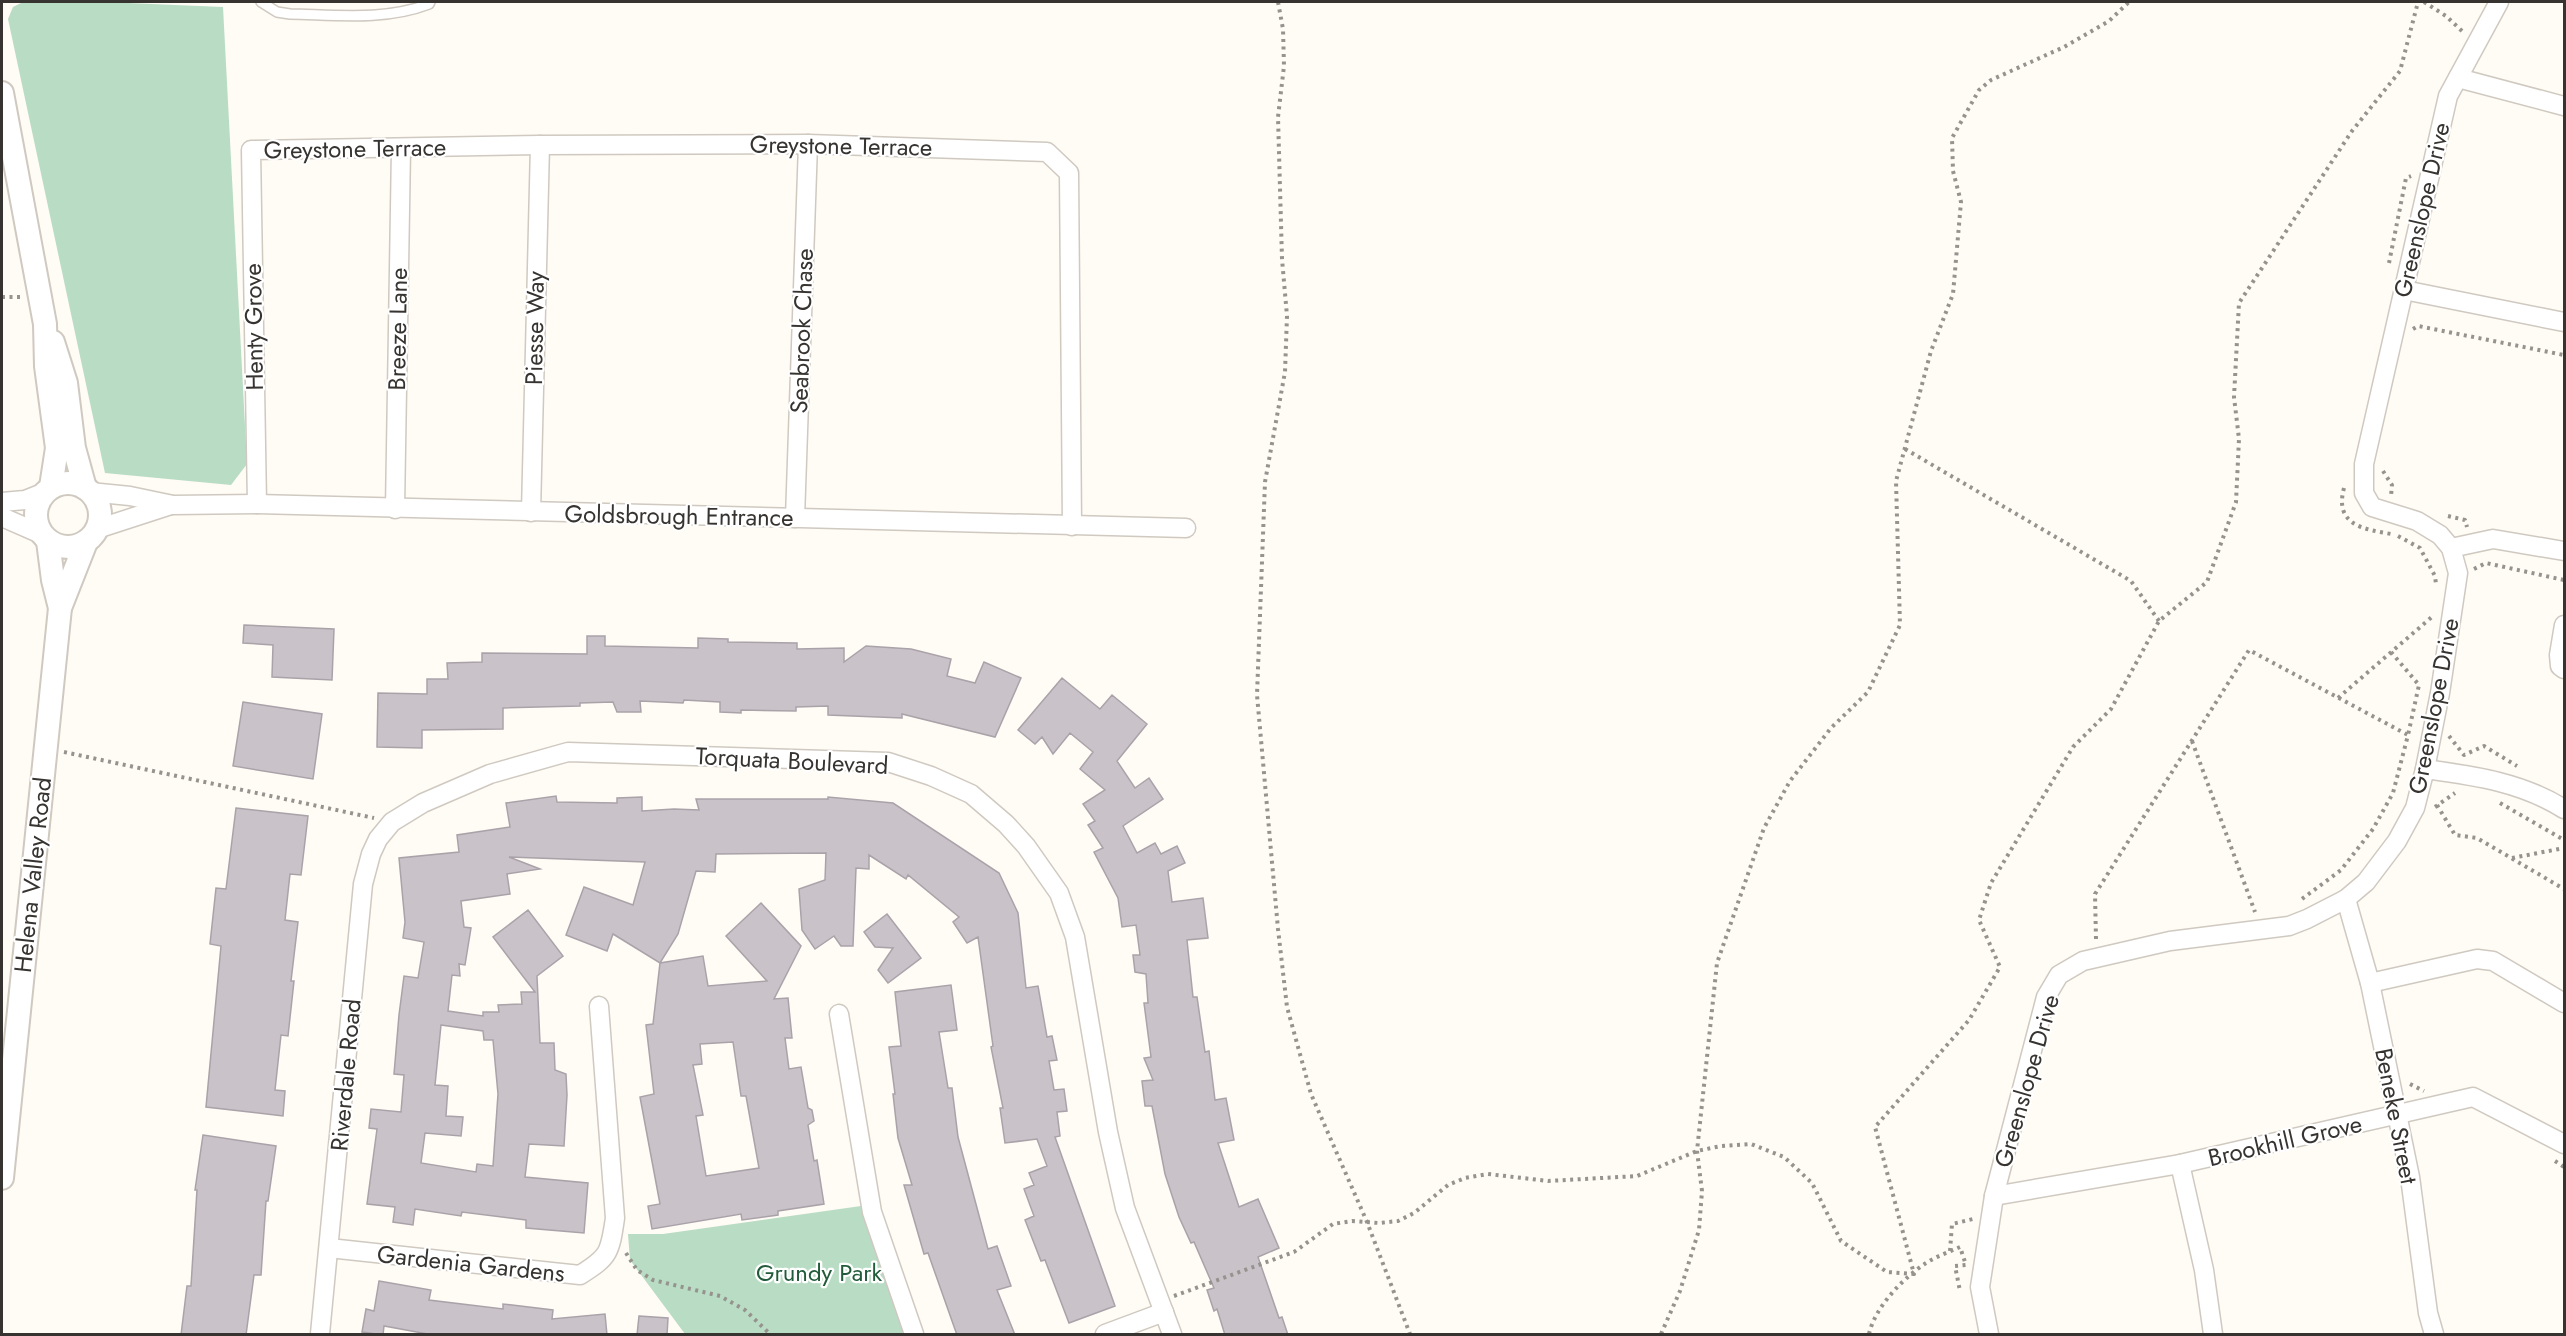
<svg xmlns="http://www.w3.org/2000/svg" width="2566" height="1336" viewBox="0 0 2566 1336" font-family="Jost,sans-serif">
  <rect width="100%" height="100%" fill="#fffbf5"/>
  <g fill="#b9dcc4">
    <path d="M23,2h81l119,5 24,457 -16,21 -126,-12 -97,-454 5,-12z"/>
    <path d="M861,1206l43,128h-219l-55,-74 -2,-26h35z"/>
  </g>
  <g fill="#cac2c9" stroke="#aaa2a9" stroke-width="1.5" fill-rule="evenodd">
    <path d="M244,625l90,4 -2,51 -60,-3 1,-32 -30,-2z"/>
    <path d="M587,636h18v10l93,2v-10l30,1v3l69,1v6l47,-1v14l22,-16 45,3 40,10 -4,17 28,7 9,-21 37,16 -26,59 -93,-23v4l-74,-3v-9l-32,1v4l-55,-1v3l-21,-1v-10l-36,-2 -1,3 -43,-2 1,11h-24l-4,-10 -33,1v3l-77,2v21l-81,1v18l-45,-1 1,-54 49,1v-15h21l-1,-16 35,-1v-9l105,1z"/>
    <path d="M1062,678l38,31 12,-14 35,29 -30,37 18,27 14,-10 14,21 -40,27 14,27 18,-10 6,11 16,-8 8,17 -17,8 4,31 31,-4 5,40 -21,2 6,57h4l8,55 4,-1 6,49 11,-2 8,42 -16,3 21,64 19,-8 21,49 -21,9 21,61 3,-1 6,18h-63l-8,-26 -3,2 -7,-21 7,-2 -20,-46 -3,1 -12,-26 -14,-43 -13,-68h-7l-3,-25 11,-1 -9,-22 7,-1 -7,-54h4l-2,-29 -11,-2 -2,-17h7l-4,-30 -14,2 -4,-29 -24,-46 9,-4 -15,-23 7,-4 -12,-17 22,-14 -25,-21 13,-17 -23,-19 -17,21 -11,-17 -7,7 -17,-14z"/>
    <path d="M243,702l79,12 -9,65 -80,-13z"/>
    <path d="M556,796l1,6 60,1v-5l25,-1v14l32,-2 25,1 -3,-11h132v-2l65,6 106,70 19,40 8,75 12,-2 9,51 5,-1 5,24 -8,1 5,29 10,-1 3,22 -10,1 3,24 -5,1 60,169 -46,17 -24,-63 -4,1 -16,-41 9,-4 -10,-27 10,-4 -5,-12 18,-7 -10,-27 -32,4 -5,-35h3l-12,-61 2,-1 -15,-109 -11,6 -14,-21 6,-5 -51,-42 -2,4 -37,-24v14l-13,-1 -3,78h-12l-7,-10 -19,13 -13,-19 -3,-41 26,-9 1,-27 -110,1 -1,18 -19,-1 -18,63 -18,29 -47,-29 -6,17 -41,-16 18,-48 49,18 12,-43 -136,-5 31,12 -33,5 3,20 -49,7 3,26 7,1 -6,37 -6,-1 1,12 -8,-1 -4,36 35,5v-4h16l-1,-7 24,-1 -1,-12h14l-42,-55 35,-27 35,46 -26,20 3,67h14l1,27 11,4 1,21 -3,51 -35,-2 -4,33 63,6 -4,50 -58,-5v-8l-64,-8 -1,4 -46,-7 -2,16 -20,-3 2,-15 -28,-3 10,-75 -8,-1 2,-19 30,3 3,-37 -10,-1 5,-59 5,-39 14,2 6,-36 -21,-4 2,-16 -6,-64 60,-6 -2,-17 53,-8 -4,-24zM441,1025l42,6 1,9h9l5,54 -5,72 -16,-2 -1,8 -55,-9 4,-30 36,3 2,-19 -17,-1 2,-30 -13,-1z"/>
    <path d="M236,808l72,8 -7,59 -11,-1 -5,46 13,2 -7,59h3l-6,55 -7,-1 -6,55 10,1 -2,25 -77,-9 15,-161 -11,-2 6,-56 10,1z"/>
    <path d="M761,903l40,43 -27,53 14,-1 4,40h-7l4,31 12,-2 7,41 4,2 2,11 -6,4 6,36 3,-1 7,44 -46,7v4l-36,5 -1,-6 -89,15 -4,-23 12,-2 -20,-107 14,-3 -8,-69 7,-1 7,-61 43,-7 5,30 59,-5 -41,-45zM733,1042l8,54h5l13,72 -53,8 -10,-60 7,-1 -10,-50 9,-1 -2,-20z"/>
    <path d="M887,914l34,44 -33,25 -10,-13 15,-22 -18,-1 -11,-15z"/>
    <path d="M951,985l6,45 -18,2 9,56h4l6,49 30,112 9,-3 14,40 -14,4 18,45h-58l-29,-82 -4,1 -20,-69h8l-14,-47 -5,-44h2l-6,-47 12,-1 -6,-54z"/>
    <path d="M203,1135l73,11 -8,55h-2l-5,74h-7l-8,60h-65l6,-49h4l6,-96h-2z"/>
    <path d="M379,1281l52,9 -2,10 74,9v-5l50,6 -1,9 53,-5 2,21h-174l-49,-9 -1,9 -21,-3 4,-23 8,2z"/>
    <path d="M639,1316l29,2 -1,17h-30z"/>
  </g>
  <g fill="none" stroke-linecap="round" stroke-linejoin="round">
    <g stroke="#cfc9c0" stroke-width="12">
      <path id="service" d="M261,2l16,10 13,2c46,1 95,7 139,-10l1,-2"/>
    </g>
    <g stroke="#cfc9c0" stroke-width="21">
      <g id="minor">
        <path d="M2458,78l106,28"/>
        <path d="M2404,290l160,32"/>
        <path d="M90,492l40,4 43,9 84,-1 929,24"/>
        <path d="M2,502l23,-2 20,-8"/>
        <path d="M257,504l-6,-354 289,-5 268,-1 239,8 22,21 3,353"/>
        <path d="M395,509l6,-360"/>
        <path d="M531,512l9,-367"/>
        <path d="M2,517l39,17"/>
        <path d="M795,518l13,-374"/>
        <path d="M97,529l74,-24"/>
        <path d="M2451,548l42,-9 71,12"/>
        <path d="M2564,625l-5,30 1,11 4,3"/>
        <path d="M2425,769c50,7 96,13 139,40"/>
        <path d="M2346,899l24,84 40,194 18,136 6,21"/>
        <path d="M2370,983l107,-24 16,2 71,42"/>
        <path d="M839,1014l33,198 42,122"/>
        <path d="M2180,1164l24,106 9,64"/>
        <path d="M1994,1196l186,-32 293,-67 91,47"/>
        <path d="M329,1248l251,27c29,-18 30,-22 35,-57l-16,-212"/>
        <path d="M320,1334l43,-450 8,-30 7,-15 14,-17 31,-19 67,-29 78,-22 320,10 43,14 40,18 35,30 20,22 33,47 16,44 33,195 17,76 47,126"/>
        <path d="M1105,1334l59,-22"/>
        <path d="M1989,1334l-9,-47 14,-91 52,-199 13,-22 24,-14 87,-20 119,-15 18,-7 39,-20 20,-17 31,-41 18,-33 10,-39 15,-76 18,-120 -7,-25 -11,-13 -23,-14 -45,-14 -8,-14v-29l84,-368 51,-94"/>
      </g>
    </g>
    <g stroke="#cfc9c0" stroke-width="26">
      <g id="tertiary">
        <path d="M2,93l43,231 1,42 11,82 -6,39"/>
        <path d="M53,342l13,41 8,65 11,40"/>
        <circle cx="68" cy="515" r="32"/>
        <path d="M48,541l5,39 7,28"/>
        <path d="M2,1178l58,-570 26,-66"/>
      </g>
    </g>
    <g stroke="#96938e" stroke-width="4" stroke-dasharray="3 4.5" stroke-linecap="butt">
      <path d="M1278,2l5,27 1,37 -6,51 4,142 5,57 -2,56 -20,110 -8,213 21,234 9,78 24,87 56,128 43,112"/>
      <path d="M2424,2l22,14 16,15"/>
      <path d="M2389,263l17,-85 5,-2"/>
      <path d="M2,297h20"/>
      <path d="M2413,329l5,-3 146,29"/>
      <path d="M1905,449l226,132 28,40"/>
      <path d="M2383,471l9,14 -1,11"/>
      <path d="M2344,488c-10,37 19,41 47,46"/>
      <path d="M2448,516l17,4 2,7"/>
      <path d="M2398,536l22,12 15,28 1,8"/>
      <path d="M2474,569l12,-6 78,17"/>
      <path d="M2391,652l28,33 -11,50"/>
      <path d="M2338,698l95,-82"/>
      <path d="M2449,736l15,19 20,-9 33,20"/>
      <path d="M2192,741l63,171"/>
      <path d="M64,752l310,66"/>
      <path d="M2500,803l64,37"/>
      <path d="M2437,805l18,30 22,3 87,51"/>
      <path d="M2435,807l20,-14"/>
      <path d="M2512,858l52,-10"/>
      <path d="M2096,939l-1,-45 154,-244 159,85 -15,58 -20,36 -32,41 -39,29"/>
      <path d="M2410,1084l14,7"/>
      <path d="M2555,1161l9,6"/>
      <path d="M1950,1251l2,-27 21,-5"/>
      <path d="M626,1253l11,17 16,10 67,16 25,14 25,24"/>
      <path d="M1174,1296l120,-44 39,-28 19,-3 27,2 19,-2 16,-8 34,-28 17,-7 23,-4 60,7 89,-5 60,-25 24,-5 30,-2 33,13 28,26 29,58 46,31 27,2 -39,-147 94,-107 31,-53 -21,-47 12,-37 82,-136 38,-38 48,-88 48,-39 29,-80 3,-63 -5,-42 5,-94 113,-172 48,-60 18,-69"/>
      <path d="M1661,1334l19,-43 19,-61 3,-39 -5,-40 20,-188 47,-135 26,-47 41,-53 37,-36 32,-67 -4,-144 35,-130 22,-57 8,-92 -8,-31 -1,-33 27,-48 12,-10 73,-33 45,-26 20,-19"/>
      <path d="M1869,1334c6,-27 34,-56 57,-71 11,-7 23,-11 34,-16l6,18 -11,1 5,25"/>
    </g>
    <use href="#service" stroke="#fff" stroke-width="9"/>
    <use href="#minor" stroke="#fff" stroke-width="18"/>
    <use href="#tertiary" stroke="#fff" stroke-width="22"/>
  </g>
  <g text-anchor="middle" stroke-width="4.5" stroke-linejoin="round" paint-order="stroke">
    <g font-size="24" fill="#363330" stroke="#fff">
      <text transform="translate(841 146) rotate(1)" y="8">Greystone Terrace</text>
      <text transform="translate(355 149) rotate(-1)" y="8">Greystone Terrace</text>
      <text transform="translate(2422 210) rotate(-77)" y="8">Greenslope Drive</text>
      <text transform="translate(254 327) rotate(-91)" y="8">Henty Grove</text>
      <text transform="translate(535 328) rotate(-89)" y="8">Piesse Way</text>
      <text transform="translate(398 329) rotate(-89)" y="8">Breeze Lane</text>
      <text transform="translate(802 331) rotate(-88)" y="8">Seabrook Chase</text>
      <text transform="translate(679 516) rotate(1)" y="8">Goldsbrough Entrance</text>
      <text transform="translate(2434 706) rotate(-79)" y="8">Greenslope Drive</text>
      <text transform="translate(792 761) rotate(3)" y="8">Torquata Boulevard</text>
      <text transform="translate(33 875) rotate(-84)" y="8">Helena Valley Road</text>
      <text transform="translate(346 1075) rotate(-85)" y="8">Riverdale Road</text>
      <text transform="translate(2027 1081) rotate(-74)" y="8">Greenslope Drive</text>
      <text transform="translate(2396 1116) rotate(79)" y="8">Beneke Street</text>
      <text transform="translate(2285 1141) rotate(-13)" y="8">Brookhill Grove</text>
      <text transform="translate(471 1264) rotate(6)" y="8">Gardenia Gardens</text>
    </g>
    <g font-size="24" fill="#215b39" stroke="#fff">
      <text x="819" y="1281">Grundy Park</text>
    </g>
  </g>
  <rect width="2566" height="1336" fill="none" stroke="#363330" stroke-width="6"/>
</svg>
